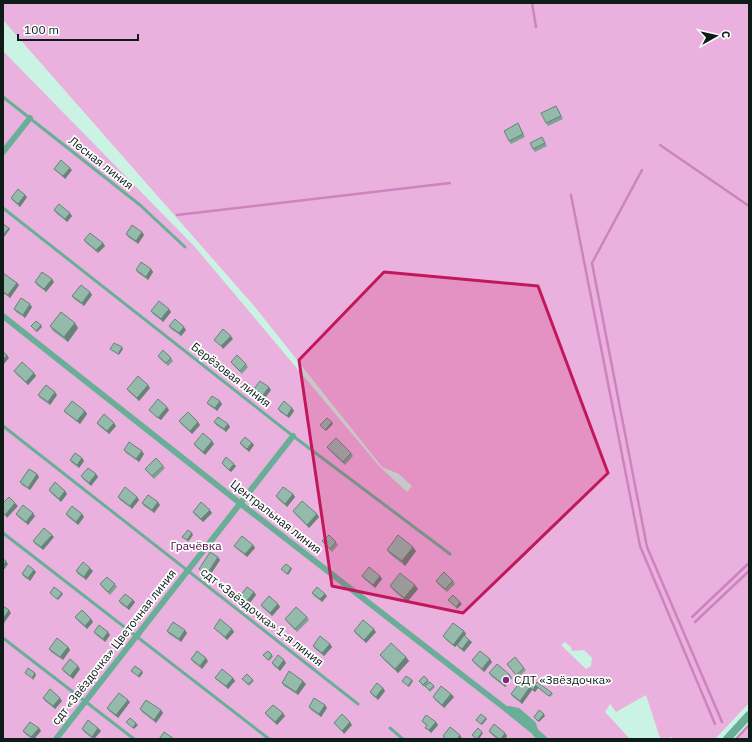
<svg xmlns="http://www.w3.org/2000/svg" width="752" height="742" viewBox="0 0 752 742" font-family="'IBM Plex Sans',sans-serif">
  <rect width="100%" height="100%" fill="#cbf3e4"/>
  <g fill="#ebb1de" fill-rule="evenodd">
    <path d="M3,3h746v700l-34,36h-42l-1,-2 -7,2h-4l-2,-4 -13,-40 -30,17 -6,-8 -5,8 25,27h-627v-688l192,196 185,220 27,25 5,-6 -13,-12 -17,-7 -127,-160 -252,-287zM565,642l6,5 1,4 12,-1 8,8 -1,8 -5,3 -25,-24z"/>
    <path d="M749,726v13h-12z"/>
  </g>
  <g fill="none" stroke-linecap="round" stroke-linejoin="round">
    <g stroke="#cd83be" stroke-width="2.5">
      <path d="M532,3l4,24"/>
      <path d="M660,145l89,61"/>
      <path d="M642,170l-50,93 55,284 75,175"/>
      <path d="M571,195l69,351 75,178"/>
      <path d="M177,215l273,-32"/>
      <path d="M692,617l57,-54"/>
      <path d="M695,622l54,-51"/>
      <path d="M736,739l13,-14"/>
    </g>
    <g stroke="#69af97" stroke-width="3">
      <path d="M3,97l137,108 45,42"/>
      <path d="M3,208l290,228 157,118"/>
      <path d="M3,426l355,278"/>
      <path d="M3,533l266,206"/>
      <path d="M3,638l131,101"/>
      <path d="M390,728l13,11"/>
    </g>
    <g stroke="#69af97" stroke-width="6">
      <path d="M3,152l27,-34"/>
      <path d="M3,316l238,188 265,205 31,25"/>
      <path d="M509,709l9,2 15,13 3,9"/>
      <path d="M56,739l237,-303"/>
    </g>
    <g stroke="#69af97" stroke-width="8">
      <path d="M537,734l6,5"/>
      <path d="M727,739l22,-24"/>
    </g>
  </g>
  <g fill="#7fa094">
    <path d="M558,109l5,10 -15,7 -2,-3z"/>
    <path d="M518,123l7,14 -14,7 -2,-3z"/>
    <path d="M542,137l5,9 -12,6 -2,-3z"/>
    <path d="M54,169l18,1 -7,9 -9,-8z"/>
    <path d="M27,197l-7,10 -7,-6 -2,-3z"/>
    <path d="M54,210l18,6 -5,6 -11,-9z"/>
    <path d="M142,232l2,3 -6,9 -10,-7 -2,-3z"/>
    <path d="M84,240l19,3 2,3 -7,7 -12,-10z"/>
    <path d="M151,269l2,3 -5,8 -10,-7 -2,-3z"/>
    <path d="M3,273l14,10 2,2 -9,13 -7,-5z"/>
    <path d="M35,282h19l-8,10 -9,-7z"/>
    <path d="M90,292l2,3 -8,11 -10,-7 -2,-3z"/>
    <path d="M32,307l-7,11 -9,-6 -2,-3z"/>
    <path d="M151,311l20,1 -8,10 -10,-8z"/>
    <path d="M50,326l28,2 -10,14 -15,-11z"/>
    <path d="M169,326l17,4 -5,6 -10,-7z"/>
    <path d="M158,356l13,2 2,3 -5,5 -8,-7z"/>
    <path d="M231,362l15,2 2,3 -6,7 -9,-9z"/>
    <path d="M14,371l20,2 2,3 -8,9 -12,-11z"/>
    <path d="M150,388l-11,13 -10,-9 -2,-3z"/>
    <path d="M254,389l17,1 -6,8 -9,-6z"/>
    <path d="M38,395h19l-7,10 -10,-7z"/>
    <path d="M207,403l15,1 -5,7 -7,-5z"/>
    <path d="M167,407l2,3 -8,10 -10,-8 -2,-2z"/>
    <path d="M292,408l2,3 -5,7 -9,-6 -2,-3z"/>
    <path d="M64,411h21l2,3 -7,10 -13,-10z"/>
    <path d="M179,421l21,4 -8,9 -11,-10z"/>
    <path d="M214,422l14,2 2,3 -4,5 -10,-7z"/>
    <path d="M97,423l19,3 -7,8 -10,-8z"/>
    <path d="M240,443h12l2,2 -5,7 -7,-6z"/>
    <path d="M194,444h20l-9,11 -9,-8z"/>
    <path d="M327,447l24,6 2,3 -8,9 -16,-15z"/>
    <path d="M124,450l20,4 -5,8 -13,-9z"/>
    <path d="M82,458l2,3 -5,7 -7,-5 -2,-3z"/>
    <path d="M222,463l14,3 -5,6 -7,-6z"/>
    <path d="M163,466l2,2 -11,11 -9,-10z"/>
    <path d="M37,474l2,3 -9,13 -8,-5 -2,-3z"/>
    <path d="M96,474l2,3 -7,9 -8,-7 -2,-3z"/>
    <path d="M49,490l16,1 2,3 -6,8 -10,-9z"/>
    <path d="M293,494l2,3 -8,10 -9,-8 -2,-3z"/>
    <path d="M118,497h19l2,3 -7,9 -12,-9z"/>
    <path d="M142,503l18,2 -6,8 -10,-7z"/>
    <path d="M293,511l26,6 -10,11 -14,-14z"/>
    <path d="M193,512l19,1 -9,9 -8,-7z"/>
    <path d="M16,514l19,2 -7,9 -10,-8z"/>
    <path d="M66,514h16l2,3 -6,8 -10,-8z"/>
    <path d="M54,537l-11,13 -8,-6 -2,-3z"/>
    <path d="M322,541l14,1 2,3 -6,7z"/>
    <path d="M253,545l2,3 -8,9 -10,-8 -3,-3z"/>
    <path d="M387,550l29,1 -11,15 -15,-12z"/>
    <path d="M220,560l-11,17 -8,-5 -2,-3z"/>
    <path d="M34,570l2,2 -6,9 -6,-4 -2,-3z"/>
    <path d="M76,571h17l-7,9 -8,-6z"/>
    <path d="M362,576h18l2,3 -7,9 -11,-9z"/>
    <path d="M436,581h17l2,3 -8,8 -9,-8z"/>
    <path d="M100,584h15l2,3 -7,8 -8,-8z"/>
    <path d="M390,586l28,3 -11,13 -14,-12z"/>
    <path d="M254,592l2,3 -7,9 -7,-5 -2,-3z"/>
    <path d="M312,593l13,1 2,2 -5,6 -8,-6z"/>
    <path d="M133,600l2,2 -6,8 -8,-6 -2,-3z"/>
    <path d="M278,604l2,3 -8,9 -9,-8 -2,-3z"/>
    <path d="M75,617l16,2 2,3 -6,7 -10,-9z"/>
    <path d="M307,617l2,3 -12,12 -10,-10 -2,-3z"/>
    <path d="M214,628l18,1 2,3 -7,8 -11,-10z"/>
    <path d="M167,631l20,2 -6,9 -12,-8z"/>
    <path d="M354,631l22,1 -10,11 -10,-9z"/>
    <path d="M464,631l2,3 -1,2 7,6 -8,10 -5,-4 -2,-3 -2,2 -10,-8 -2,-3z"/>
    <path d="M94,632l16,3 -5,7 -9,-7z"/>
    <path d="M330,644l2,3 -8,9 -9,-7 -2,-3z"/>
    <path d="M68,647l2,3 -7,10 -12,-8 -2,-3z"/>
    <path d="M263,655h9l1,2 -4,4z"/>
    <path d="M380,655l26,2 3,4 -11,12 -15,-14z"/>
    <path d="M191,659l17,2 -6,8 -9,-7z"/>
    <path d="M472,660l20,2 -8,10 -10,-9z"/>
    <path d="M272,663h14l-6,8 -6,-5z"/>
    <path d="M507,664l17,4 2,2 -8,8z"/>
    <path d="M62,669h18l-7,10 -9,-7z"/>
    <path d="M489,673l23,5 -7,9 -14,-11z"/>
    <path d="M215,678h18l2,3 -7,8 -11,-9z"/>
    <path d="M243,680h10l1,1 -5,5z"/>
    <path d="M428,680l1,2 -5,5 -5,-6z"/>
    <path d="M430,682l5,5 -5,5 -5,-6z"/>
    <path d="M282,683l24,1 -8,11 -14,-9z"/>
    <path d="M535,685l17,8 1,1 -3,3 -13,-10 1,1 -3,4 -3,-2 -10,14 -9,-7 -2,-3z"/>
    <path d="M383,688l2,3 -7,9 -6,-5 -2,-3z"/>
    <path d="M451,694l3,3 -10,11 -9,-8 -2,-3z"/>
    <path d="M43,698l19,3 -7,8 -10,-8z"/>
    <path d="M130,702l-12,16 -9,-7 -2,-3z"/>
    <path d="M325,705l2,3 -6,9 -10,-7 -2,-3z"/>
    <path d="M140,709l21,1 2,3 -7,10 -14,-11z"/>
    <path d="M265,713l20,3 -8,9 -10,-9z"/>
    <path d="M422,721l14,1 2,3 -7,8 -3,-3 -3,-2 2,-2z"/>
    <path d="M39,728l2,3 -7,8h-2l-7,-5 -2,-3z"/>
    <path d="M98,728l3,3 -7,8h-1l-9,-7 -2,-3z"/>
    <path d="M489,731l18,5 -2,3h-8l-6,-5z"/>
  </g>
  <g fill="#688278">
    <path d="M70,168l2,2 -7,9 -2,-3z"/>
    <path d="M25,195l2,2 -7,10 -2,-3z"/>
    <path d="M70,213l2,3 -5,6 -2,-3z"/>
    <path d="M9,228l1,1 -6,8 -1,-2z"/>
    <path d="M142,232l2,3 -6,9 -2,-3z"/>
    <path d="M103,243l2,3 -7,7 -2,-3z"/>
    <path d="M151,269l2,3 -5,8 -2,-3z"/>
    <path d="M52,279l2,3 -8,10 -2,-3z"/>
    <path d="M17,283l2,2 -9,13 -2,-3z"/>
    <path d="M90,292l2,3 -8,11 -2,-3z"/>
    <path d="M30,304l2,3 -7,11 -2,-3z"/>
    <path d="M169,309l2,3 -8,10 -2,-3z"/>
    <path d="M75,323l3,5 -10,14 -4,-5z"/>
    <path d="M41,325l1,2 -5,5 -1,-1z"/>
    <path d="M184,327l2,3 -5,6 -2,-3z"/>
    <path d="M231,336l2,3 -10,10 -2,-3z"/>
    <path d="M122,347l1,2 -4,6 -1,-1z"/>
    <path d="M7,355l2,3 -6,7v-5z"/>
    <path d="M34,373l2,3 -8,9 -2,-3z"/>
    <path d="M148,385l2,3 -11,13 -2,-3z"/>
    <path d="M269,387l2,3 -6,8 -2,-3z"/>
    <path d="M55,392l2,3 -7,10 -2,-3z"/>
    <path d="M220,401l2,3 -5,7 -2,-3z"/>
    <path d="M167,407l2,3 -8,10 -3,-2z"/>
    <path d="M292,408l2,3 -5,7 -2,-2z"/>
    <path d="M85,411l2,3 -7,10 -3,-3z"/>
    <path d="M198,422l2,3 -8,9 -2,-3z"/>
    <path d="M332,422l1,2 -7,7 -1,-1z"/>
    <path d="M114,423l2,3 -7,8 -2,-3z"/>
    <path d="M228,424l2,3 -4,5 -2,-3z"/>
    <path d="M212,441l2,3 -9,11 -2,-3z"/>
    <path d="M252,443l2,2 -5,7 -2,-3z"/>
    <path d="M142,451l2,3 -5,8 -3,-3z"/>
    <path d="M82,458l2,3 -5,7 -2,-3z"/>
    <path d="M234,464l2,2 -5,6 -2,-2z"/>
    <path d="M37,474l2,3 -9,13 -2,-2z"/>
    <path d="M96,474l2,3 -7,9 -2,-3z"/>
    <path d="M65,491l2,3 -6,8 -2,-3z"/>
    <path d="M293,494l2,3 -8,10 -2,-3z"/>
    <path d="M137,497l2,3 -7,9 -2,-3z"/>
    <path d="M158,502l2,3 -6,8 -2,-3z"/>
    <path d="M15,503l3,3 -11,12 -2,-3z"/>
    <path d="M210,510l2,3 -9,9 -2,-3z"/>
    <path d="M33,513l2,3 -7,9 -2,-3z"/>
    <path d="M82,514l2,3 -6,8 -2,-3z"/>
    <path d="M317,514l2,3 -10,11 -2,-3z"/>
    <path d="M192,533l1,2 -5,7 -1,-2z"/>
    <path d="M52,535l2,2 -11,13 -2,-3z"/>
    <path d="M253,545l2,3 -8,9 -2,-3z"/>
    <path d="M413,547l3,4 -11,15 -3,-5z"/>
    <path d="M218,557l2,3 -11,17 -2,-3z"/>
    <path d="M6,561l2,3 -5,7v-5z"/>
    <path d="M90,568l3,3 -7,9 -2,-3z"/>
    <path d="M291,568l1,1 -4,6 -1,-1z"/>
    <path d="M34,570l2,2 -6,9 -2,-3z"/>
    <path d="M380,576l2,3 -7,9 -2,-3z"/>
    <path d="M415,585l3,4 -11,13 -3,-4z"/>
    <path d="M254,592l2,3 -7,9 -3,-2z"/>
    <path d="M62,593l1,1 -5,6 -1,-1z"/>
    <path d="M325,594l2,2 -5,6 -2,-3z"/>
    <path d="M133,600l2,2 -6,8 -2,-3z"/>
    <path d="M460,602l2,2 -5,5 -1,-2z"/>
    <path d="M278,604l2,3 -8,9 -2,-3z"/>
    <path d="M9,610l2,3 -7,10 -1,-2v-2z"/>
    <path d="M91,619l2,3 -6,7 -2,-3z"/>
    <path d="M232,629l2,3 -7,8 -2,-3z"/>
    <path d="M374,629l2,3 -10,11 -2,-3z"/>
    <path d="M185,630l2,3 -6,9 -2,-3z"/>
    <path d="M464,631l2,3 -11,13 -2,-2z"/>
    <path d="M108,632l2,3 -5,7 -2,-3z"/>
    <path d="M469,640l3,2 -8,10 -2,-3z"/>
    <path d="M330,644l2,3 -8,9 -2,-3z"/>
    <path d="M68,647l2,3 -7,10 -3,-3z"/>
    <path d="M406,657l3,4 -11,12 -3,-4z"/>
    <path d="M206,658l2,3 -6,8 -2,-3z"/>
    <path d="M490,659l2,3 -8,10 -2,-3z"/>
    <path d="M284,660l2,3 -6,8 -2,-3z"/>
    <path d="M78,666l2,3 -7,10 -3,-3z"/>
    <path d="M142,671l1,2 -4,5 -1,-2z"/>
    <path d="M35,673l1,2 -3,5 -1,-2z"/>
    <path d="M510,675l2,3 -7,9 -2,-3z"/>
    <path d="M233,678l2,3 -7,8 -2,-3z"/>
    <path d="M412,680l1,1 -4,6 -1,-1z"/>
    <path d="M303,681l3,3 -8,11 -2,-3z"/>
    <path d="M536,685l2,3 -3,4 -2,-2z"/>
    <path d="M530,687l2,3 -10,14 -2,-3z"/>
    <path d="M383,688l2,3 -7,9 -2,-3z"/>
    <path d="M451,694l3,3 -10,11 -2,-3z"/>
    <path d="M60,698l2,3 -7,8 -2,-3z"/>
    <path d="M128,700l2,2 -12,16 -2,-3z"/>
    <path d="M325,705l2,3 -6,9 -2,-3z"/>
    <path d="M161,710l2,3 -7,10 -2,-3z"/>
    <path d="M283,713l2,3 -8,9 -2,-3z"/>
    <path d="M544,714l1,2 -6,6 -1,-1z"/>
    <path d="M486,718l1,1 -5,6 -1,-1z"/>
    <path d="M350,722l2,3 -8,9 -2,-3z"/>
    <path d="M436,722l2,3 -7,8 -2,-3z"/>
    <path d="M136,723l2,2 -4,4 -1,-1z"/>
    <path d="M39,728l2,3 -7,8h-1l-2,-2z"/>
    <path d="M98,728l3,3 -7,8 -2,-2z"/>
    <path d="M482,732l1,1 -4,6h-2z"/>
    <path d="M505,733l2,3 -2,3h-4z"/>
    <path d="M460,735l2,3 -1,1h-4z"/>
  </g>
  <g fill="#94baac" stroke="#688278">
    <path d="M556,106l5,10 -15,7 -5,-10z"/>
    <path d="M518,123l5,11 -14,7 -5,-10z"/>
    <path d="M542,137l3,6 -12,6 -3,-6z"/>
    <path d="M61,160l9,8 -7,8 -9,-7z"/>
    <path d="M18,189l7,6 -7,9 -7,-6z"/>
    <path d="M59,204l11,9 -5,6 -11,-9z"/>
    <path d="M3,224l6,4 -6,7z"/>
    <path d="M132,225l10,7 -6,9 -10,-7z"/>
    <path d="M90,233l13,10 -7,7 -12,-10z"/>
    <path d="M141,262l10,7 -5,8 -10,-7z"/>
    <path d="M42,272l10,7 -8,10 -9,-7z"/>
    <path d="M3,273l14,10 -9,12 -5,-3z"/>
    <path d="M81,285l9,7 -8,11 -10,-7z"/>
    <path d="M21,298l9,6 -7,11 -9,-6z"/>
    <path d="M159,301l10,8 -8,10 -10,-8z"/>
    <path d="M61,312l14,11 -11,14 -14,-11z"/>
    <path d="M175,319l9,8 -5,6 -10,-7z"/>
    <path d="M36,321l5,4 -5,6 -5,-5z"/>
    <path d="M223,329l8,7 -10,10 -7,-6z"/>
    <path d="M114,343l8,4 -4,7 -8,-5z"/>
    <path d="M163,350l8,8 -5,5 -8,-7z"/>
    <path d="M3,352l4,3 -4,5z"/>
    <path d="M237,355l9,9 -6,7 -9,-9z"/>
    <path d="M22,362l12,11 -8,9 -12,-11z"/>
    <path d="M138,376l10,9 -11,13 -10,-9z"/>
    <path d="M260,381l9,6 -6,8 -9,-6z"/>
    <path d="M46,385l9,7 -7,10 -10,-7z"/>
    <path d="M212,396l8,5 -5,7 -8,-5z"/>
    <path d="M158,399l9,8 -9,11 -9,-8z"/>
    <path d="M72,401l13,10 -8,10 -13,-10z"/>
    <path d="M284,401l8,7 -5,8 -9,-7z"/>
    <path d="M188,412l10,10 -8,9 -11,-10z"/>
    <path d="M104,414l10,9 -7,8 -10,-8z"/>
    <path d="M218,417l10,7 -4,5 -10,-7z"/>
    <path d="M327,418l5,4 -7,8 -5,-5z"/>
    <path d="M203,433l9,8 -9,11 -9,-8z"/>
    <path d="M245,437l7,6 -5,6 -7,-6z"/>
    <path d="M336,438l15,15 -8,9 -16,-15z"/>
    <path d="M129,442l13,9 -6,8 -12,-9z"/>
    <path d="M75,453l7,5 -5,7 -7,-5z"/>
    <path d="M226,457l8,7 -5,6 -7,-7z"/>
    <path d="M156,458l7,8 -11,10 -7,-7z"/>
    <path d="M88,468l8,6 -7,9 -8,-7z"/>
    <path d="M29,469l8,5 -9,14 -8,-6z"/>
    <path d="M55,482l10,9 -6,8 -10,-9z"/>
    <path d="M125,487l12,10 -7,9 -12,-9z"/>
    <path d="M283,487l10,7 -8,10 -9,-8z"/>
    <path d="M148,495l10,7 -6,8 -10,-7z"/>
    <path d="M9,497l6,6 -10,12 -2,-1v-11z"/>
    <path d="M302,501l15,13 -10,11 -14,-14z"/>
    <path d="M201,502l9,8 -9,9 -8,-7z"/>
    <path d="M23,505l10,8 -7,9 -10,-8z"/>
    <path d="M72,506l10,8 -6,8 -10,-8z"/>
    <path d="M44,528l8,7 -11,12 -8,-6z"/>
    <path d="M188,530l4,3 -5,7 -5,-3z"/>
    <path d="M329,535l7,7 -6,7 -8,-8z"/>
    <path d="M398,535l15,12 -11,14 -15,-11z"/>
    <path d="M242,536l11,9 -8,9 -11,-8z"/>
    <path d="M210,552l8,5 -11,17 -8,-5z"/>
    <path d="M3,559l3,2 -3,5z"/>
    <path d="M83,562l7,6 -6,9 -8,-6z"/>
    <path d="M286,564l5,4 -4,6 -6,-5z"/>
    <path d="M28,565l6,5 -6,8 -6,-4z"/>
    <path d="M369,567l11,9 -7,9 -11,-9z"/>
    <path d="M444,572l9,9 -8,8 -9,-8z"/>
    <path d="M400,573l15,12 -11,13 -14,-12z"/>
    <path d="M107,577l8,7 -7,8 -8,-8z"/>
    <path d="M54,587l8,6 -5,6 -7,-6z"/>
    <path d="M247,587l7,5 -8,10 -6,-6z"/>
    <path d="M317,587l8,7 -5,5 -8,-6z"/>
    <path d="M125,594l8,6 -6,7 -8,-6z"/>
    <path d="M453,595l7,7 -4,5 -8,-7z"/>
    <path d="M269,596l9,8 -8,9 -9,-8z"/>
    <path d="M3,606l6,4 -6,9z"/>
    <path d="M296,607l11,10 -12,12 -10,-10z"/>
    <path d="M82,610l9,9 -6,7 -10,-9z"/>
    <path d="M220,619l12,10 -7,8 -11,-9z"/>
    <path d="M363,620l11,9 -10,11 -10,-9z"/>
    <path d="M173,622l12,8 -6,9 -12,-8z"/>
    <path d="M453,623l11,8 -11,14 -10,-9z"/>
    <path d="M99,625l9,7 -5,7 -9,-7z"/>
    <path d="M464,635l5,5 -7,9 -5,-4z"/>
    <path d="M320,636l10,8 -8,9 -9,-7z"/>
    <path d="M57,638l11,9 -8,10 -11,-8z"/>
    <path d="M391,643l15,14 -11,12 -15,-14z"/>
    <path d="M197,651l9,7 -6,8 -9,-7z"/>
    <path d="M268,651l4,4 -4,5 -5,-5z"/>
    <path d="M480,651l10,8 -8,10 -10,-9z"/>
    <path d="M278,655l6,5 -6,8 -6,-5z"/>
    <path d="M515,657l9,11 -8,7 -9,-11z"/>
    <path d="M70,659l8,7 -8,10 -8,-7z"/>
    <path d="M497,664l13,11 -7,9 -14,-11z"/>
    <path d="M135,666l7,5 -4,5 -7,-5z"/>
    <path d="M28,668l7,5 -3,5 -7,-5z"/>
    <path d="M222,669l11,9 -7,8 -11,-8z"/>
    <path d="M289,671l14,10 -7,11 -14,-9z"/>
    <path d="M247,674l6,6 -5,4 -6,-5z"/>
    <path d="M406,676l6,4 -4,6 -6,-5z"/>
    <path d="M424,676l4,4 -5,5 -4,-4z"/>
    <path d="M524,677l12,8 -3,5 -3,-3 -10,14 -9,-7z"/>
    <path d="M430,682l4,4 -5,4 -4,-4z"/>
    <path d="M537,682l15,11 -3,3 -14,-11z"/>
    <path d="M377,683l6,5 -7,9 -6,-5z"/>
    <path d="M441,686l10,8 -9,11 -9,-8z"/>
    <path d="M50,689l10,9 -7,8 -10,-8z"/>
    <path d="M119,693l9,7 -12,15 -9,-7z"/>
    <path d="M314,698l11,7 -6,9 -10,-7z"/>
    <path d="M146,700l15,10 -7,10 -14,-11z"/>
    <path d="M273,705l10,8 -8,9 -10,-9z"/>
    <path d="M539,710l5,4 -6,7 -4,-4z"/>
    <path d="M342,714l8,8 -8,9 -8,-8z"/>
    <path d="M481,714l5,4 -5,6 -5,-4z"/>
    <path d="M426,715l10,7 -7,8 -4,-2 2,-3 -5,-4z"/>
    <path d="M130,718l6,5 -3,5 -7,-6z"/>
    <path d="M88,720l10,8 -6,9 -10,-8z"/>
    <path d="M30,722l9,6 -8,9 -8,-6z"/>
    <path d="M494,724l11,9 -4,6h-2l-10,-8z"/>
    <path d="M450,727l10,8 -3,4h-11l-3,-3z"/>
    <path d="M478,728l4,4 -5,7 -5,-4z"/>
    <path d="M164,732l10,7h-15z"/>
  </g>
  <path fill="#c2185b" fill-opacity="0.2" stroke="#c2185b" stroke-width="3" stroke-linejoin="round" d="M384,272l154,14 70,187 -145,140 -131,-27 -33,-226z"/>
  <circle fill="#912283" stroke="#fff" stroke-width="1.5" cx="506" cy="680" r="4"/>
  <g text-anchor="middle" stroke-width="3.5" stroke-linejoin="round" paint-order="stroke">
    <g font-size="12" fill="#0d1c17" stroke="#fff">
      <text transform="translate(101 163) rotate(38)" y="4">Лесная линия</text>
      <text transform="translate(231 375) rotate(38)" y="4">Берёзовая линия</text>
      <text transform="translate(276 517) rotate(38)" y="4">Центральная линия</text>
      <text transform="translate(262 617) rotate(38)" y="4">сдт «Звёздочка» 1-я линия</text>
      <text transform="translate(114 647) rotate(-52)" y="4">сдт «Звёздочка» Цветочная линия</text>
    </g>
    <g font-size="12" fill="#4f0d47" stroke="#fff">
      <text x="196" y="550">Грачёвка</text>
    </g>
    <g font-size="12" fill="#0d1c17" stroke="#fff" text-anchor="start">
      <text x="514" y="684">СДТ «Звёздочка»</text>
    </g>
  </g>
  <rect width="752" height="742" fill="none" stroke="#0d1c17" stroke-width="8"/>
  <g transform="translate(716 36) rotate(82)" stroke="#ffffff" stroke-width="3" paint-order="stroke">
  <path d="M0-3L7 15L0 10L-7 15Z" fill="#0d1c17"/>
  <text y="-6" font-size="11" font-weight="bold" text-anchor="middle" fill="#0d1c17">С</text>
  </g>
  <path d="M18 34v6h120v-6" fill="none" stroke="#0d1c17" stroke-width="2"/>
  <text x="24" y="34" font-size="12" fill="#0d1c17" stroke="#ffffff" stroke-width="3" paint-order="stroke">100 m</text>
</svg>
